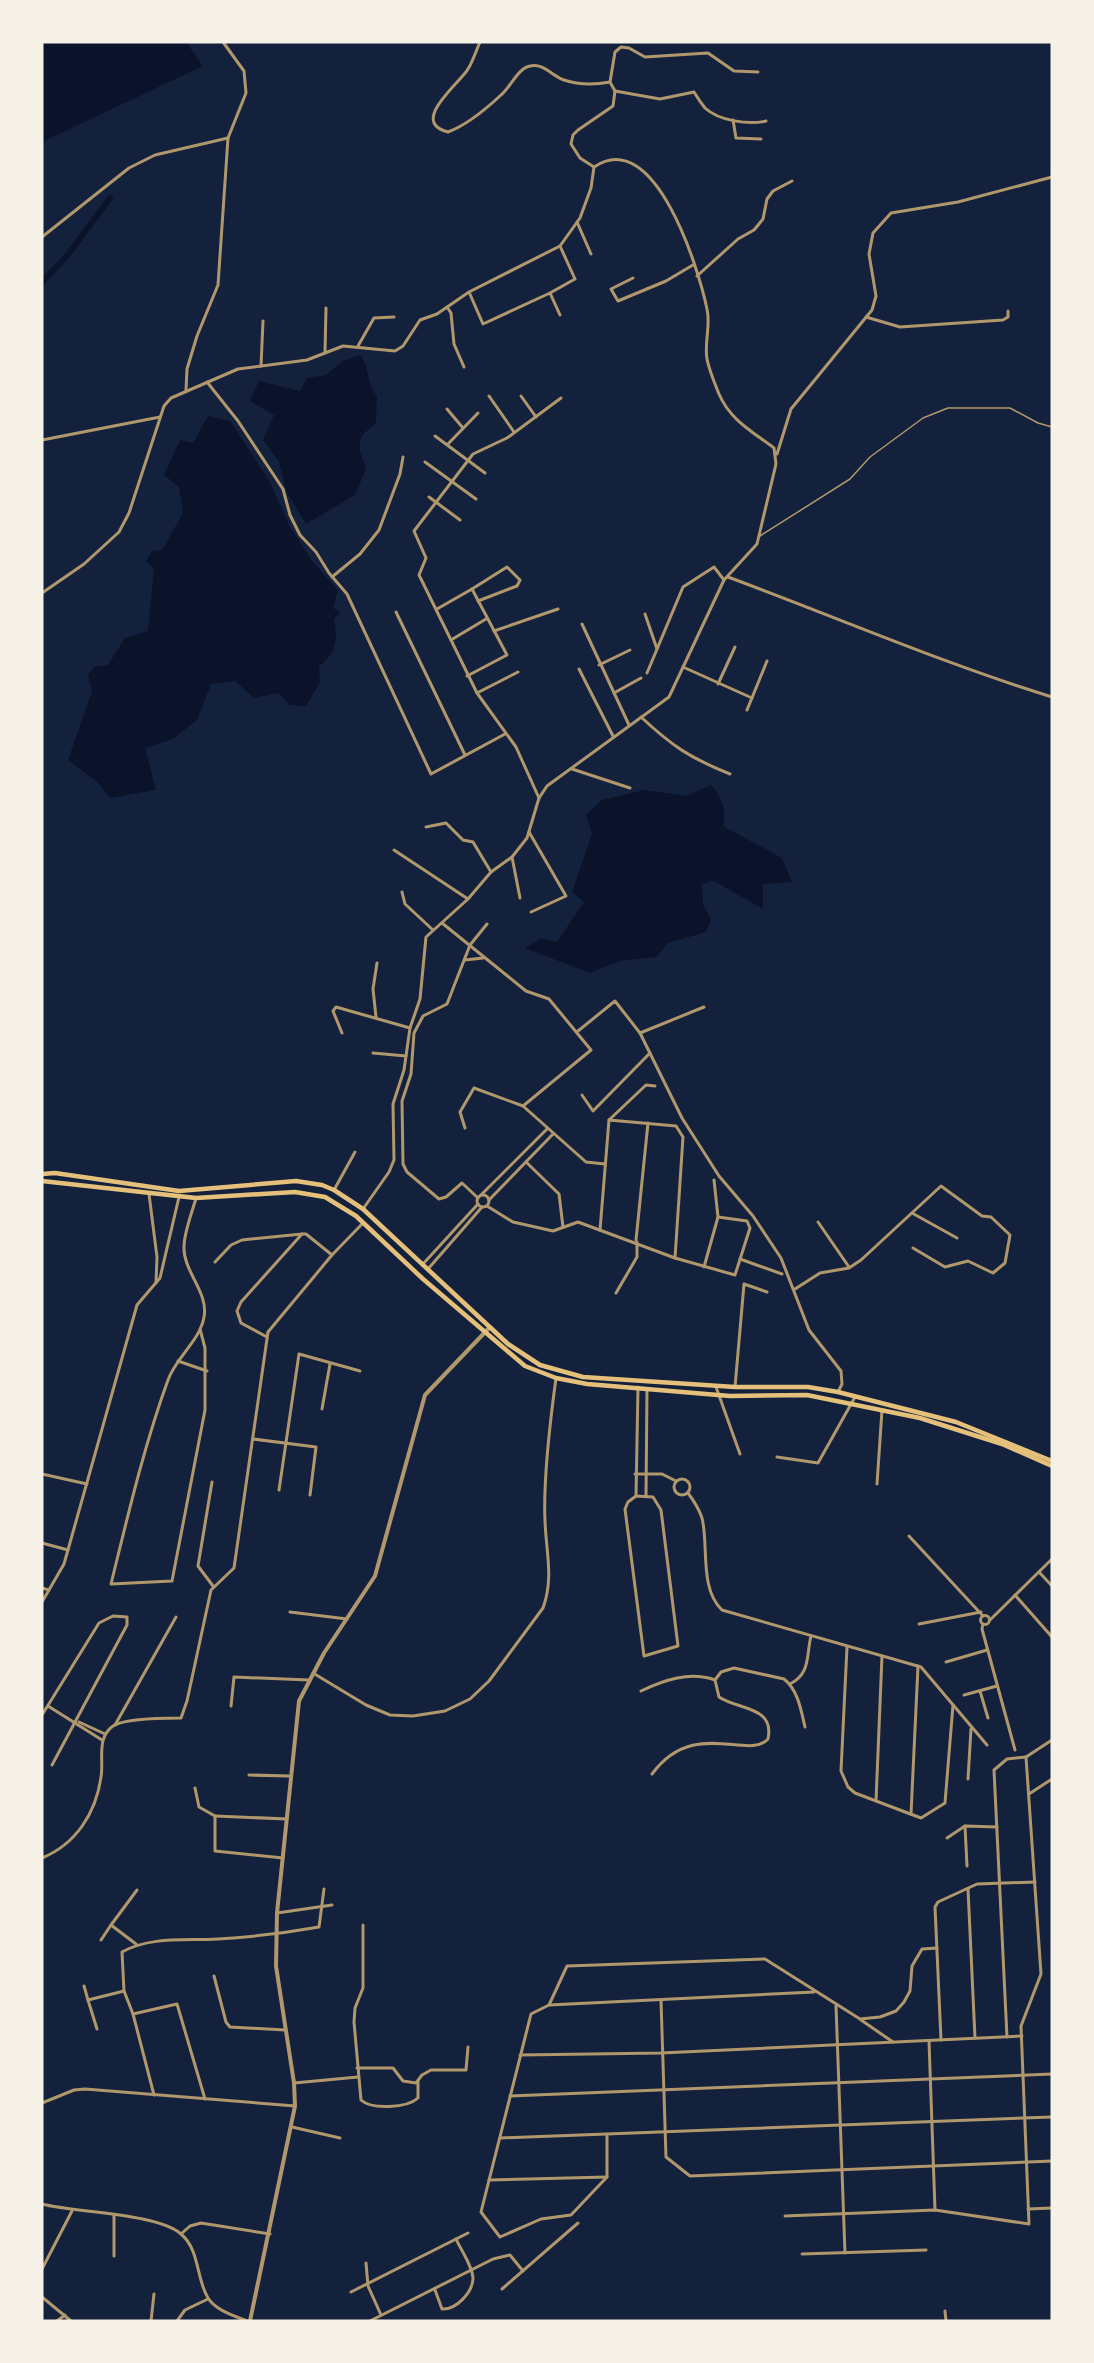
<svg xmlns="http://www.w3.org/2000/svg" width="1094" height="2363" viewBox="0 0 1094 2363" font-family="Lora,serif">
  <rect width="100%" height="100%" fill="#14213d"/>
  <g fill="#0b132b">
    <path d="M42,42h144l17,24 -161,76z"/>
    <path d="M360,355c10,12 6,28 17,41l-1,27 -14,12 -3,13 7,21 -11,26 -49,29 -20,-33 -7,-29 -16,-22 11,-25 -24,-14 9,-20 41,10 7,-13 19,-3 17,-14z"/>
    <path d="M208,416l22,5 40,61 19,43 23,36 26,29 -5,18 8,4 -7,7c4,21 3,34 -15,47l1,16 -14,24 -17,-1 -10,-12 -25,5 -19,-17 -24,3 -14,36 -24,19 -28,9 11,42 -46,8 -13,-16 -29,-22 24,-69 -4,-16 6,-8 14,-2 17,-27 23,-7 6,-63 -8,-7 6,-10 10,-1 21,-37 -4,-26 -15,-12 16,-35 13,3z"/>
    <path d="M711,785c11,13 16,24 12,41l59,32 10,24 -29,2v25l-49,-28 -12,3 1,20 8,15 -5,13 -38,11 -12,14 -37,4 -29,12 -65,-25 16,-10 16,4 27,-40 -12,-10 20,-58 -6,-19 16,-15 42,-10 43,6z"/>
  </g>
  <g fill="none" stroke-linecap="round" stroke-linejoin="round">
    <path stroke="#0b132b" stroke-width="6" d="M42,282l24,-25 44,-59"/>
    <path stroke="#b1986c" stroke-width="1.5" d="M760,536l90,-57 20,-22 53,-39 25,-10h62l28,15 14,4"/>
    <g stroke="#b1986c" stroke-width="3">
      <path d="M480,42c-4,9 -7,19 -12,27 -7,13 -60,53 -20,63 19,-7 38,-23 53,-37 9,-7 17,-27 29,-29 14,-3 22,10 34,14 15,5 30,5 46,2l5,9 -2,15 -35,24 -5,5 -2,9 9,14 14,9"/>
      <path d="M610,82l5,-30 6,-5 8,1 16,9 63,-4 26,18 24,1"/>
      <path d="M615,91l45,8 34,-7c3,5 7,11 11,16 14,13 44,17 61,13"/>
      <path d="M733,120l3,18 25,1"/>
      <path d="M577,222l14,32"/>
      <path d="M42,237l87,-69 26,-13 73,-17"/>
      <path d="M697,276l41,-37 16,-9 9,-11 4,-20 6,-8 19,-10"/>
      <path d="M633,278l-22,11 7,12 48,-20 27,-16"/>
      <path d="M469,292l14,32 67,-31"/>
      <path d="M447,307l4,6 3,31 10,23"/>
      <path d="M560,315l-10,-22 25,-14 -15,-33"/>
      <path d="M866,317l34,10 103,-7 5,-3v-6"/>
      <path d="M358,346l16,-28 20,-1"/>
      <path d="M325,353l1,-45"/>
      <path d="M261,366l2,-45"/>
      <path d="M207,382l31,39 45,68 7,26 10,20 16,17 13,21 18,21 84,180 74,-40"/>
      <path d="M186,390l1,-21 10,-33 21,-51 10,-147 18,-45 -2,-22 -21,-29"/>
      <path d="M489,396l25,36"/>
      <path d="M521,396l15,21"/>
      <path d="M447,409l16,19"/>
      <path d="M435,436l50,37"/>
      <path d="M42,440l118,-23"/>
      <path d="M448,444l30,-31"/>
      <path d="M777,454l14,-45 81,-99 4,-14 -7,-42 4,-21 18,-20 67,-11 94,-25"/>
      <path d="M425,462l51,37"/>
      <path d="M429,497l31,23"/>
      <path d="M332,577l28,-23 19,-24 21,-56 3,-17"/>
      <path d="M728,577c108,40 214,86 324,120"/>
      <path d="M472,589l35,-22 13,13 -3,6 -39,15"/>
      <path d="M42,593l42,-29 35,-32 10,-19 35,-107 7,-8 67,-29 69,-9 36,-14 52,5 8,-5 17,-26 17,-6 32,-22 91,-46 20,-28 11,-30 3,-21"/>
      <path d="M437,609l35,-20 35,66 -40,21"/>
      <path d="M396,612l69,143"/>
      <path d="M645,614l12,35"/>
      <path d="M582,624l47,101"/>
      <path d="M494,631l64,-22"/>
      <path d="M451,640l35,-21"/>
      <path d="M599,665l31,-15"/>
      <path d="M683,667l69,31"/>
      <path d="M579,669l34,67"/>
      <path d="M647,673l36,-86 31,-20 10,13"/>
      <path d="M718,684l17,-37"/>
      <path d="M477,693l41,-21"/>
      <path d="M614,693l27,-15"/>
      <path d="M747,710l20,-49"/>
      <path d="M641,717c31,29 49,41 89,57"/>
      <path d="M572,769l58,19"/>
      <path d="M539,798l-23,-51 -39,-54 -55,-112 -3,-6 7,-17 -12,-27 59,-77 34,-16 54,-40"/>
      <path d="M426,827l20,-4 17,17 10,2 18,30"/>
      <path d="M529,832l37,64 -35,16"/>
      <path d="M394,850l74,49"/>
      <path d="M512,857l8,41"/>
      <path d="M402,892l3,12 28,26"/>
      <path d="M442,923l84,68 23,8 42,51 -68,56"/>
      <path d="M465,960l18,-2"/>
      <path d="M376,1017l-3,-28 4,-26"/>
      <path d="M578,1031l37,-30 25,32 42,85 37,58 34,40 28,42 28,72 32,41 1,13 -4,8"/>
      <path d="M342,1033l-9,-22 3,-4 74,21"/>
      <path d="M640,1033l64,-26"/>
      <path d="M373,1053l33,3"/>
      <path d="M582,1095l11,16 57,-58"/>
      <path d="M609,1120l37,-35 9,1"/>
      <path d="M465,1128l-5,-16 14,-24 49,18 63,56 19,2"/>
      <path d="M526,1162l33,32 4,33"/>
      <path d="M334,1190l21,-38"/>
      <path d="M149,1194l8,63 -1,26"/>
      <path d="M481,1195l66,-66"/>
      <circle cx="483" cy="1201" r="6"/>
      <path d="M196,1198c-4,15 -12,34 -12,49 -1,24 25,46 20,70 -4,24 -28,40 -36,63 -24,66 -40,135 -57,204l61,-3 33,-171v-62l-5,-19"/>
      <path d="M478,1198l-16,-15 -16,14 -7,2 -32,-27 -4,-8 -1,-63 9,-27 3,-41 9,-17 24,-12 23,-59 17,-21"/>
      <path d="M489,1200l64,-66"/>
      <path d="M487,1206l26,16 40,9 25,-9 97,36 60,17 15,-47 -3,-7 -29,-4"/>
      <path d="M363,1209l26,-37 5,-12 -1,-56 11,-34 6,-42 10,-29 6,-62 42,-38 23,-27 21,-15 15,-19 12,-40 8,-12 122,-89 55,-117 33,-36 19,-80 -2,-16c-21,-16 -44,-28 -55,-54 -4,-10 -10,-24 -12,-35 -3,-16 4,-34 0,-50 -8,-39 -52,-184 -113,-142"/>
      <path d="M912,1213l45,25"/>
      <path d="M818,1222l31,45"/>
      <path d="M600,1230l9,-110 67,6 7,11 -8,121"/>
      <path d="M636,1240l12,-117"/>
      <path d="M740,1259l42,15"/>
      <path d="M215,1262l16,-17 11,-5 60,-6h4l26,21"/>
      <path d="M423,1264l55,-60"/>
      <path d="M704,1267l14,-50 -4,-37"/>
      <path d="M428,1269l54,-62"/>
      <path d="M795,1289l25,-16 29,-5 12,-8 80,-74 41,30 9,1 19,18 -5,28 -12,10 -25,-12 -23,6 -32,-19"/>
      <path d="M616,1293l21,-36v-15"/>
      <path d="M267,1337l-26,-14 -4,-12 4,-9 61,-68"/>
      <path d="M178,1361l29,10"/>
      <path d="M716,1387l24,67"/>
      <path d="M735,1387l9,-103 23,8"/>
      <path d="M322,1409l8,-45"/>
      <path d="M253,1439l63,8 -6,48"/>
      <path d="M777,1457l41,6 37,-66"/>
      <path d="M42,1474l45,10"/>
      <path d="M635,1474h27l14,7"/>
      <circle cx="682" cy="1487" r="8"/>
      <path d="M212,1482l-14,84 15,20"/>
      <path d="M877,1484l5,-74"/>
      <path d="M279,1490l20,-136 61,17"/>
      <path d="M688,1493c6,8 11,16 14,25 7,28 -3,70 20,92l199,57 66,78"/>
      <path d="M636,1496l17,1 8,13 17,136 -34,10 -19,-147 3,-7z"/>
      <path d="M636,1496l2,-109"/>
      <path d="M646,1496l1,-107"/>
      <path d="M909,1536l74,80"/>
      <path d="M42,1543l26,7"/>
      <path d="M1039,1572l13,14"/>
      <path d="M42,1588l7,2"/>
      <path d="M1015,1595l37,42"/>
      <path d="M42,1602l22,-38 73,-259 23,-27 19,-81"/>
      <path d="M290,1612l57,7"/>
      <circle cx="985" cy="1620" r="4.5"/>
      <path d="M990,1620l62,-61"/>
      <path d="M919,1624l62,-12"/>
      <path d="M983,1624l-1,5 33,121"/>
      <path d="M847,1647l-6,124 7,16 7,6 66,25 24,-15 8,-98"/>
      <path d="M946,1662l41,-12"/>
      <path d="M313,1673l53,32 24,10 23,1 32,-5 25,-12 19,-18 54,-73c11,-30 3,-56 2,-87 -2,-43 5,-99 11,-143"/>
      <path d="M790,1684c21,-11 16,-28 21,-48"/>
      <path d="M641,1691c23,-11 49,-20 74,-11"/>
      <path d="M980,1691l8,27"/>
      <path d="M964,1695l33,-9"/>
      <path d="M48,1706l54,34"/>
      <path d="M231,1706l3,-29 75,3"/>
      <path d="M42,1715l57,-92 14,-7 14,1v8l-75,140"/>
      <path d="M79,1722l26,12"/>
      <path d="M115,1725l61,-108"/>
      <path d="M1026,1757l26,-17"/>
      <path d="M652,1774c42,-57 96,-13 116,-35 7,-33 -30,-29 -49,-42l-4,-17 6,-8 13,-4 50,11c14,11 17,31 21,48"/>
      <path d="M249,1775l40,1"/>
      <path d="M968,1779l3,-50"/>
      <path d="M195,1788l4,19 16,9v35l68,7"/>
      <path d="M1029,1794l23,-15"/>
      <path d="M876,1801l6,-145"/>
      <path d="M911,1814l7,-148"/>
      <path d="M215,1816l72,3"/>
      <path d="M965,1826l2,40"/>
      <path d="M947,1838l18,-12 32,1"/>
      <path d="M42,1858c34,-14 54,-45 59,-81 3,-17 -5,-39 12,-51 12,-8 52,-8 68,-8l6,-17 24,-111 23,-22 34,-236 64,-77 31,-32"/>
      <path d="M968,1889l7,149"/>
      <path d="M277,1913l55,-8"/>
      <path d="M111,1925l26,-35"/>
      <path d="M363,1925v63l-8,20 -1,14 7,78c11,10 46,8 57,-2v-17"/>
      <path d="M101,1940l10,-15 25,19"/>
      <path d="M214,1976l12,46 4,5 55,3"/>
      <path d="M84,1986l4,14"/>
      <path d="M661,2000l5,157 24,19 362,-15"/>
      <path d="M549,2005l265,-13"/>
      <path d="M836,2006l9,247"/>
      <path d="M133,2014l-9,-23 -2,-39c29,-16 63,-11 96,-13 34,-2 67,-6 101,-12l5,-38"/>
      <path d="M861,2020l32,22"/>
      <path d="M97,2029l-9,-29 36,-9"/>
      <path d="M1007,2037l-13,-267 13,-11 19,-2"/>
      <path d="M941,2040l-6,-133 3,-5 39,-18 58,-2"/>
      <path d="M929,2041l6,169"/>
      <path d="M520,2055l141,-2 361,-17"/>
      <path d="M357,2068h36l10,13 13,2 6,-8 9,-5h35l2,-23"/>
      <path d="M294,2083l64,-6"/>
      <path d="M154,2095l-21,-81 44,-10 28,95"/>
      <path d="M510,2096l542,-22"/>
      <path d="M42,2103l32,-13 11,-1 210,17"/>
      <path d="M292,2127l48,11"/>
      <path d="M607,2136v41l-36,38 -30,4 -41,18 -19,-25 50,-198 18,-9 18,-39 198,-7 95,60 20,-2 16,-6 8,-9 6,-11 2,-25 10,-17 15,-1"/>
      <path d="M500,2138l552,-21"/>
      <path d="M489,2180l118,-3"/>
      <path d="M42,2204c34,9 115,9 139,30 19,16 15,45 27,64 7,12 27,18 39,23"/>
      <path d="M1028,2209l24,-1"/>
      <path d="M114,2215v41"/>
      <path d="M785,2216l150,-6 94,14 -8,-198 20,-52 -15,-217"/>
      <path d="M181,2234l9,-8 11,-3 69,11"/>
      <path d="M802,2254l124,-4"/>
      <path d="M366,2263l2,23 13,29"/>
      <path d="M42,2269l30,-58"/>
      <path d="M502,2289l76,-66"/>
      <path d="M435,2290l7,19c14,1 30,-16 31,-30 0,-12 -12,-29 -17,-40"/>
      <path d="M351,2292l117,-59"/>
      <path d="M42,2297l29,24"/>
      <path d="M945,2311l1,10"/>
      <path d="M57,2321l8,-6"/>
      <path d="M151,2321l3,-27"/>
      <path d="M177,2321l8,-11 23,-11"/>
      <path d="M370,2321l123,-62 17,-4 13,16"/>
    </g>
    <path stroke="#b1986c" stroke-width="4" d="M250,2321l45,-215 -1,-23 -18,-117 1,-53 22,-212 25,-48 51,-77 50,-181 65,-68"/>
    <g stroke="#e5c07b" stroke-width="4.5">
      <path d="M42,1174l13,-1 124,18 117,-10 26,4 12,5 29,19 145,135 32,21 43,12 152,10h73l30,5 118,30 96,39"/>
      <path d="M42,1181l154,17 99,-6 30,5 31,19 67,63 102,87 31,12 31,6 143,12 77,-1 113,23 82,26 50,22"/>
    </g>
  </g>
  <rect width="1094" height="2363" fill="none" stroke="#f6f1e7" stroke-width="87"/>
</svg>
